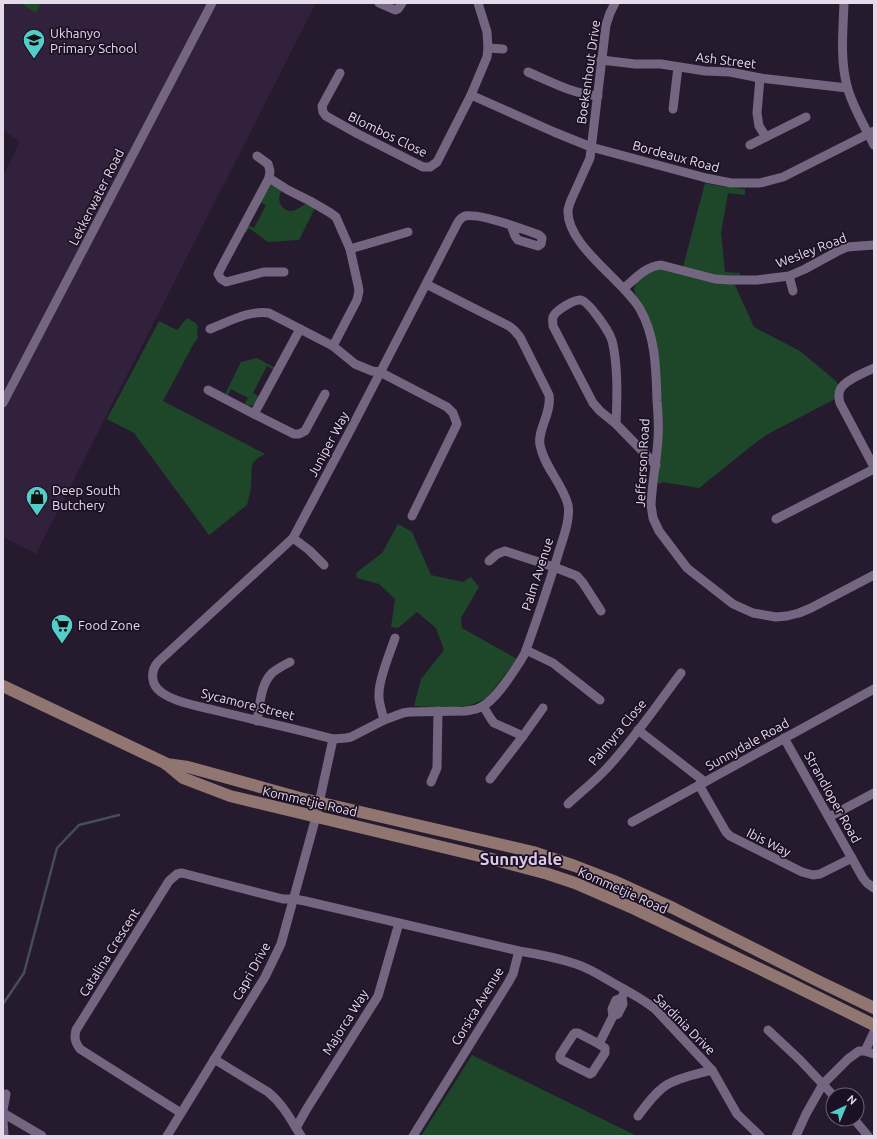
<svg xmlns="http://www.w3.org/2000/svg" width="877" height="1139" viewBox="0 0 877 1139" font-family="Ubuntu,sans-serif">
  <rect width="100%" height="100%" fill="#261a2f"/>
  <path fill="#31213d" d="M3,3h313l-280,551 -33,-17v-361l17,-35 -17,-10z"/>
  <g fill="#1e4629">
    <path d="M20,3h21l-5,10z"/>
    <path d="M705,183l19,4 21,2v6l-17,-2 -7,40 4,39 15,1v3l-24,-1 -33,-8z"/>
    <path d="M272,185l10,5c-6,9 -2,21 10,21 6,-1 9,-5 14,-7l9,4 -16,32 -31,2 -19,-14 -3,5 -2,-1 4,-7 6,3 12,-23 -7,-3 8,-16z"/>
    <path d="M663,269l71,14 20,44 46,24 36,30 2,3 -3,15 -67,35 -14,10 -55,44 -37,-6 -1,2 -4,-1 5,-36 -1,-54 -27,-104 2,-7 15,-11z"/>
    <path d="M187,318l9,5 2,4 -1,6 1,5 -4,5 -31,58 102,53c-18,9 -12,13 -14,29 0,7 -2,14 -4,22l-38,30 -75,-102 -27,-14 52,-98 18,9z"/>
    <path d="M257,358l18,10 -1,2 -7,-4 -14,27 7,4 -6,8 -4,1 -6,-1 4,-7 -17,-9 -3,6h-2v-3l15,-30z"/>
    <path d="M398,524l14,8 19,43 32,7 8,-5 8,10 -18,31 1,10 55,31 -30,39 -16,7 -21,3 -36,-2 7,-27 23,-29 -8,-22 -19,-16 -19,16 -7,-1 4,-28 -16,-15 -22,-6 -1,-5 26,-20z"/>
    <path d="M472,1055l165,81h-216z"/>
  </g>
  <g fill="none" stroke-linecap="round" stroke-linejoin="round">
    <path stroke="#444e58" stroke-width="2.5" d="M3,1004l21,-31 33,-125 22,-23 40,-10"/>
    <g stroke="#746680" stroke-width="9">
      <path d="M379,3l16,7 3,-1 4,-6"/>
      <path d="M615,3l-5,10 -4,12 -16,133 -18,40c-2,4 -3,7 -4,12 -2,35 55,70 72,99 16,28 16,61 17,92 1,12 2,25 1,37 -1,22 -6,44 -7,67l2,13 6,13 28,37 46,36 20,9 23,4 11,-1 12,-3 12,-5 63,-33"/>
      <path d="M844,3c-1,28 -4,56 3,83 5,20 18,41 27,59"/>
      <path d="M488,48l15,1"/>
      <path d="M601,60l34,4h26l44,7 25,1 30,6 87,10"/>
      <path d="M528,72c23,10 45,22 70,24"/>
      <path d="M340,73l-18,33 1,6 3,4 32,18 65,33h7l7,-5 34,-67 16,-38 1,-9 -1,-16 -9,-29"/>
      <path d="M760,78l-3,35 2,13 7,11"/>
      <path d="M471,95l83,37 37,15 78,21 37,10 25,5h29l23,-6 91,-46"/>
      <path d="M673,109l5,-42"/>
      <path d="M750,145l56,-28"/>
      <path d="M257,156l11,8 2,7 -1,7"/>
      <path d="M350,249l58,-17"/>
      <path d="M284,272h-20l-38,10 -5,-3 -3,-5 4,-8 47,-88 19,12 22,11 19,11 7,5 14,32 8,36 1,6 -2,9 -24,46"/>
      <path d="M789,276l4,15"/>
      <path d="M426,284l83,42 5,4 6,7 29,58c3,18 -12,35 -9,50 4,22 23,39 28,60 3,16 -7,38 -11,53 -10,32 -21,64 -32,95l-4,7c-9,14 -26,41 -40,47 -5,3 -10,3 -16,4l-56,1 -6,1 -19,7 -33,17 -5,1 -13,1c-39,-11 -80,-19 -119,-29 -16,-4 -40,-8 -53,-18 -10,-7 -11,-21 -3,-30l135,-124 59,-111 106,-205c2,-3 4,-5 7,-6 16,-3 58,13 74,19l3,3 -1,6 -3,2 -20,-6 -3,-4 -4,-11"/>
      <path d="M624,288c11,-9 22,-22 37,-23l54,14 15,1h27l32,-4 16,-7 35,-19 7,-3 27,-2"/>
      <path d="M210,329c18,-7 39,-19 59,-16l64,33 22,18 17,7 8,1 67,35 6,6 4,11 -45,92"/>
      <path d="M874,368c-9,4 -31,13 -34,22 -2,4 -1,9 0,13l34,64"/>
      <path d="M208,390l46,24 46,-85"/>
      <path d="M3,403l209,-400"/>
      <path d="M254,414l40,20h5l6,-3 20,-37"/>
      <path d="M616,424c1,-24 2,-49 -2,-74 -1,-4 -1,-8 -3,-12 -3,-8 -22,-36 -30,-38 -7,-1 -26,11 -28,17 -1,3 0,6 0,9l40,77 7,8 16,13 40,41"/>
      <path d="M776,519l98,-50"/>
      <path d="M293,538l16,12 15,15"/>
      <path d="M489,561l8,-7 8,-3 49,16 23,9 6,7 18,28"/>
      <path d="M526,650l27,13 47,37"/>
      <path d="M483,706l8,13 3,4 29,13 20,-28"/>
      <path d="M384,720c-2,-9 -6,-18 -5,-27 0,-15 11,-40 16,-55"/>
      <path d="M257,721c3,-15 3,-36 15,-48 5,-4 12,-8 18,-11"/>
      <path d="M638,730l67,52"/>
      <path d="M784,738l79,140 4,5 7,5"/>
      <path d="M490,779l33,-43"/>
      <path d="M431,782l6,-14 1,-57"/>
      <path d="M699,785l27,47 4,4 72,36 11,3 7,-1 32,-16"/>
      <path d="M568,804c13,-12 27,-23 39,-36 27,-29 50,-63 74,-95"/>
      <path d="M829,817l45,-24"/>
      <path d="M632,822l242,-133"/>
      <path d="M613,1016l-1,-7 4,-9 6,-2"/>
      <path d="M768,1030l32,30 33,35"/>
      <path d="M575,1033h3l21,11 6,4v5l-13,20 -2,1 -28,-14 -2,-2v-3l13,-20z"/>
      <path d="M599,1044l14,-28 5,-2 5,-10 -1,-6 3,-8"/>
      <path d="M865,1051l9,-19"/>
      <path d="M214,1059l54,33c15,12 23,28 33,44"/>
      <path d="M3,1110l3,-16"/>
      <path d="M3,1113l39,23"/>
      <path d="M181,1113l-101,-64c-5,-7 -6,-11 -4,-19l93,-149 8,-7 5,-1 101,26h11l11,2 214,50c19,3 39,7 57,13 16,5 31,16 46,24 12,7 24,13 34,22l56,60 25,44 23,22"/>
      <path d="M638,1116c8,-11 16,-22 27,-30 12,-8 33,-12 47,-16"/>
      <path d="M3,1119l1,17"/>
      <path d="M854,1119l14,17"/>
      <path d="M296,1128l10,-18 72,-114 21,-73"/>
      <path d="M167,1136l98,-159 16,-33 35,-127 17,-78"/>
      <path d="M413,1136l95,-153 5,-9 6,-23"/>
      <path d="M796,1136l10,-22 17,-30 25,-25 11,-8h6l9,3"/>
    </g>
    <g stroke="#907570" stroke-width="12">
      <path d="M3,686l162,77 18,15 47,18 258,62 60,16 27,9 60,26 152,73 87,43"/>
      <path d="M166,764l22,3 112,31 233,54 42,14 39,15 59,27 143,72 58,28"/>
    </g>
  </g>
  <defs>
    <g id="school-pin" transform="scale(1.15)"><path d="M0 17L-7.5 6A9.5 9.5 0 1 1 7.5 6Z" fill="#53cdca" stroke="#1c1025"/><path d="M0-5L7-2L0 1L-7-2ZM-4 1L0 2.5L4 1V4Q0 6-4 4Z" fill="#111"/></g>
    <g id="shop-pin" transform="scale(1.15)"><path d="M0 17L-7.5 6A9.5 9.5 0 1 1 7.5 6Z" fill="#53cdca" stroke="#1c1025"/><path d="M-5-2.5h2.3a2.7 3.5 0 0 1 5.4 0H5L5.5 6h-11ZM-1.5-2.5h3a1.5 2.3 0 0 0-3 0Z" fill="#111"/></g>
    <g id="supermarket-pin" transform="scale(1.15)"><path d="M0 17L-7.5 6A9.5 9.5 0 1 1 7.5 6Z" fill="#53cdca" stroke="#1c1025"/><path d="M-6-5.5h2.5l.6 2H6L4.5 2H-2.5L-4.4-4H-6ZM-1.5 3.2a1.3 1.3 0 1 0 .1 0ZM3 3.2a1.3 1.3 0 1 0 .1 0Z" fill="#111"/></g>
  </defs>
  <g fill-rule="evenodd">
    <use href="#school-pin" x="34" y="40"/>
    <use href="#shop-pin" x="37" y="497"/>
    <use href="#supermarket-pin" x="62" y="625"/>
  </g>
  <g text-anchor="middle" stroke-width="3.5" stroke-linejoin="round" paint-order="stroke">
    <g font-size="13" fill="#e3dbea" stroke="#1c1025" text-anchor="start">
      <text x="50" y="38">Ukhanyo<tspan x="50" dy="15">Primary School</tspan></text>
      <text x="52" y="495">Deep South<tspan x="52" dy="15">Butchery</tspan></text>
      <text x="78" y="630">Food Zone</text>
    </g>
    <g font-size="13" fill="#e3dbea" stroke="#1c1025">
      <text transform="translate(726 60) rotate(7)" y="5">Ash Street</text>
      <text transform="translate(588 72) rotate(-82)" y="5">Boekenhout Drive</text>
      <text transform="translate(388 134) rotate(26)" y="5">Blombos Close</text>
      <text transform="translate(676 156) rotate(15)" y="5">Bordeaux Road</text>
      <text transform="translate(96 197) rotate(-63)" y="5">Lekkerwater Road</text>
      <text transform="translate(811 250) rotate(-21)" y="5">Wesley Road</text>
      <text transform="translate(328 444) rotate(-62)" y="5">Juniper Way</text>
      <text transform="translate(642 463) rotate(-87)" y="5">Jefferson Road</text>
      <text transform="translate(537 574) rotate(-72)" y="5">Palm Avenue</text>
      <text transform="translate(248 704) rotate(14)" y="5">Sycamore Street</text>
      <text transform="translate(617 732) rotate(-50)" y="5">Palmyra Close</text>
      <text transform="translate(747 744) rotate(-29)" y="5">Sunnydale Road</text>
      <text transform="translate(833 797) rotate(61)" y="5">Strandloper Road</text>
      <text transform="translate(310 801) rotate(13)" y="5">Kommetjie Road</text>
      <text transform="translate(769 842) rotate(27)" y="5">Ibis Way</text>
      <text transform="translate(623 890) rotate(24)" y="5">Kommetjie Road</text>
      <text transform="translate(109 952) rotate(-58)" y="5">Catalina Crescent</text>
      <text transform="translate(251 971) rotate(-61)" y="5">Capri Drive</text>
      <text transform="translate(477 1006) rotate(-59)" y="5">Corsica Avenue</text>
      <text transform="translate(345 1022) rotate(-58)" y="5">Majorca Way</text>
      <text transform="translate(685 1024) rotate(45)" y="5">Sardinia Drive</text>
    </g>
    <g font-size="17" font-weight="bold" fill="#d9cae7" stroke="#1c1025">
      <text x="521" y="865">Sunnydale</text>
    </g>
  </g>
  <rect width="877" height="1139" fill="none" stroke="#e3dbea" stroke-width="8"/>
  <g transform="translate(845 1107) rotate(44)"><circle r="19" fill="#1c1025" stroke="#6c6174"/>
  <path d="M0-3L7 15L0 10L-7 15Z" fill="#53cdca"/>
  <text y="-6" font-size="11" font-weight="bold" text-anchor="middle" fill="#e3dbea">N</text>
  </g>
</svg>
